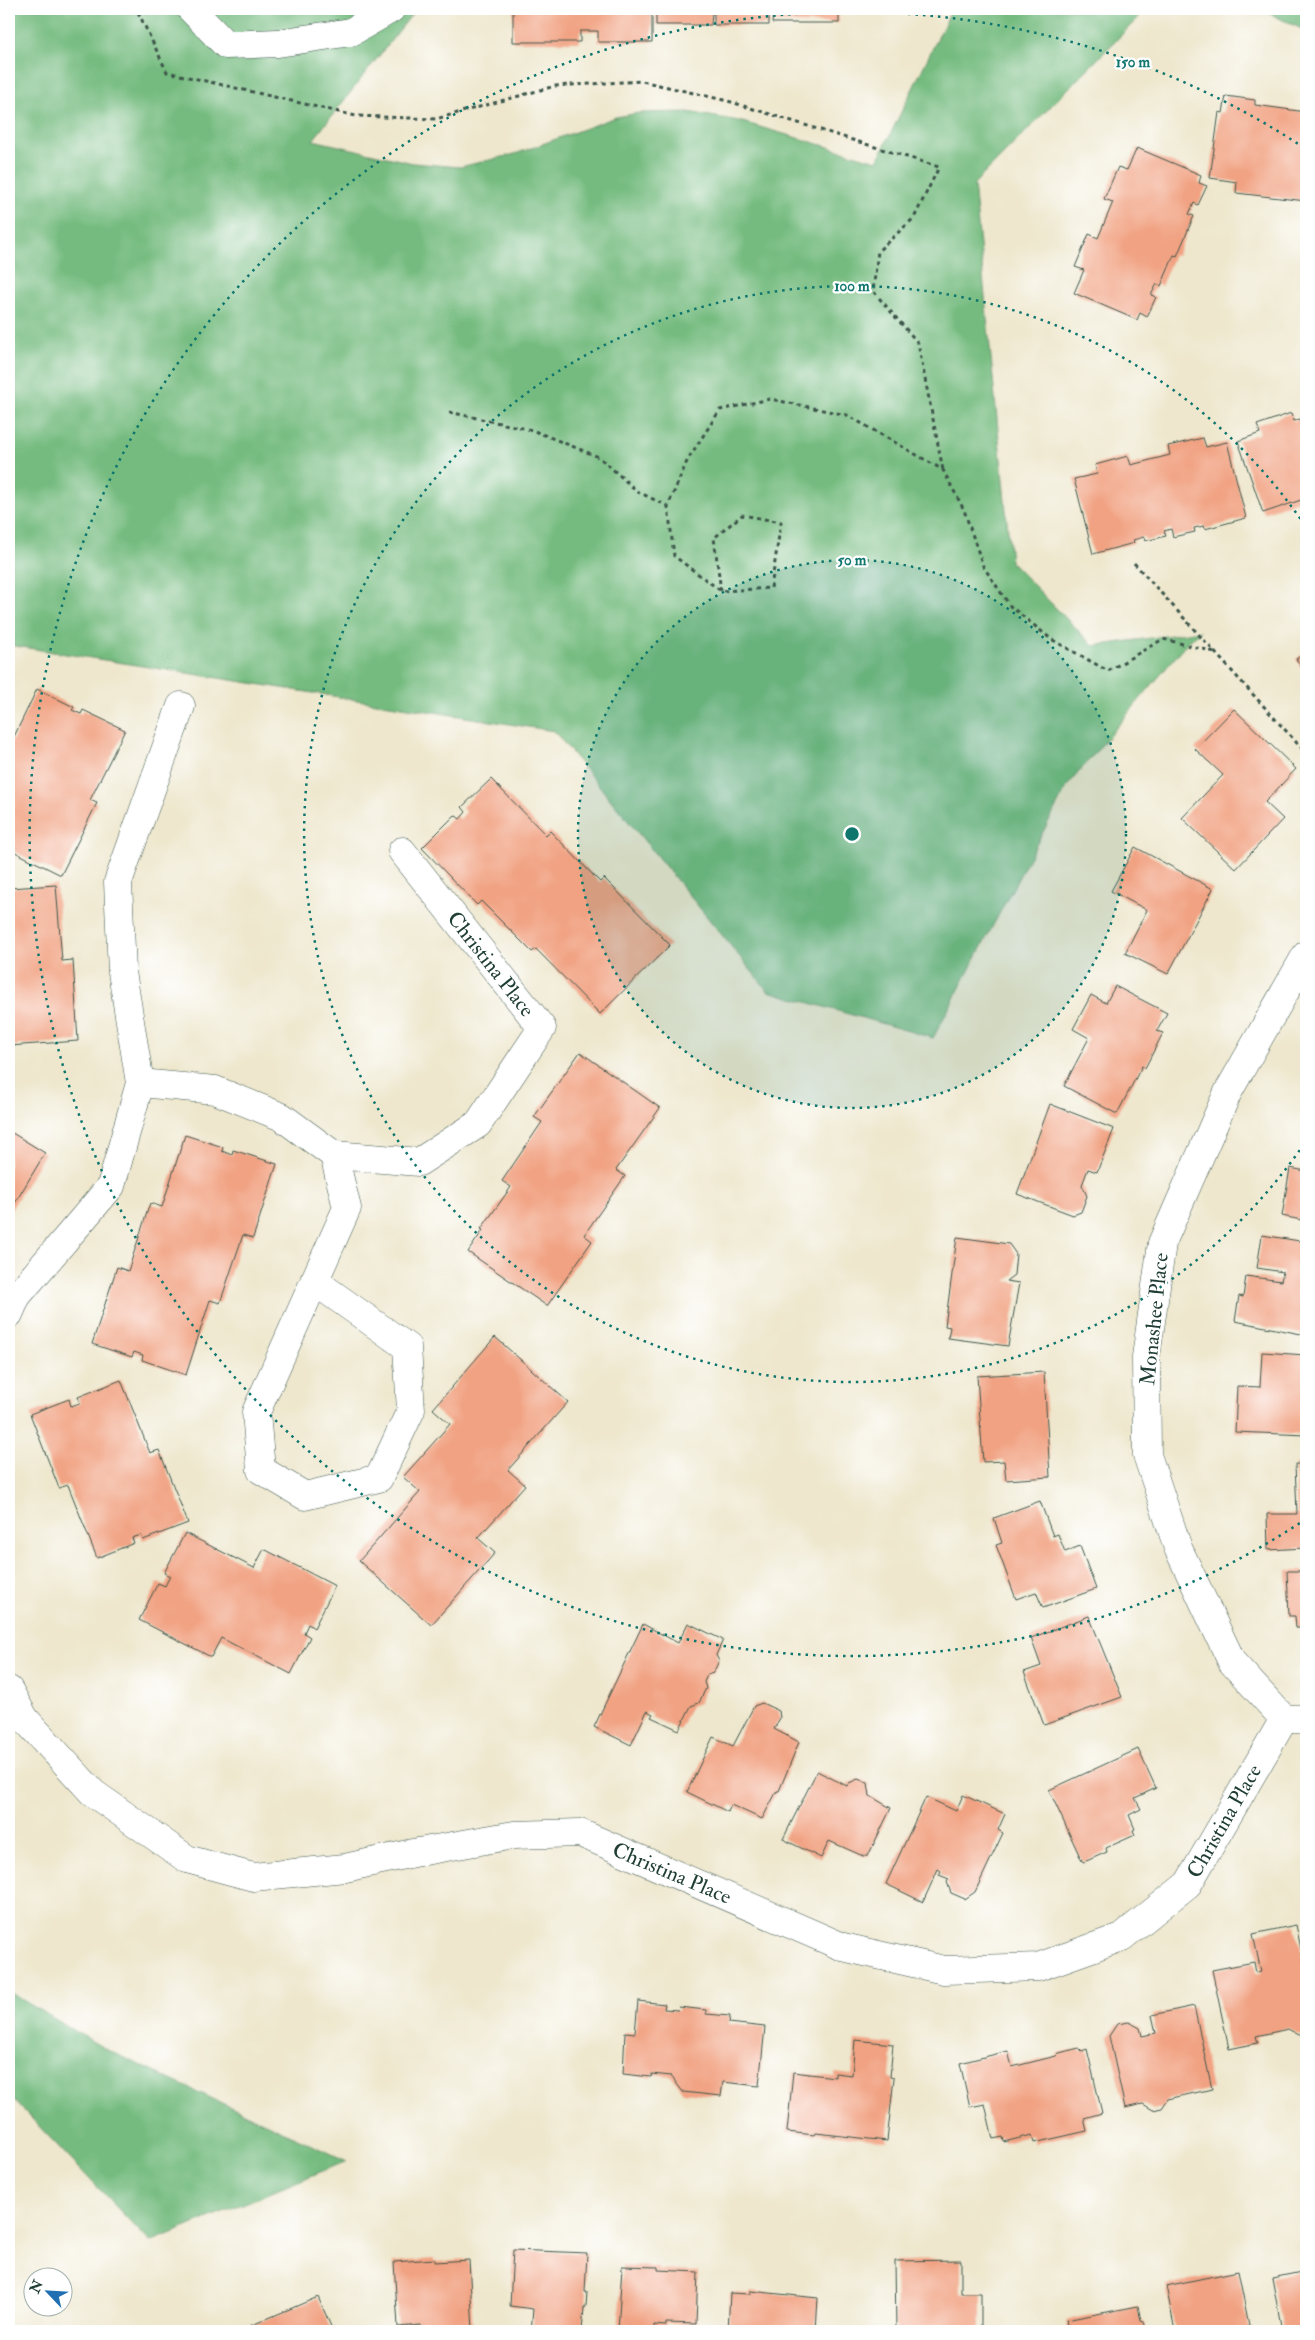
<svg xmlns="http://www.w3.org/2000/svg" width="1315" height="2340" viewBox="0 0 1315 2340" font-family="'IM FELL Double Pica',serif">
  <rect width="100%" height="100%" fill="#fff"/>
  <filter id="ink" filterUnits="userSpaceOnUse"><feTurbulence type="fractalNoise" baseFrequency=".02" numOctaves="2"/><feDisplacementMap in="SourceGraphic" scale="10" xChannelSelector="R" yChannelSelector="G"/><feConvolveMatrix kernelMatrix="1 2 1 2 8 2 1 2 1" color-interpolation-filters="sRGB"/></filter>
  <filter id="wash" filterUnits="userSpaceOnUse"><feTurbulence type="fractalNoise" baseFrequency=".0096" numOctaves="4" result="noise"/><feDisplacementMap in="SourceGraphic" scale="20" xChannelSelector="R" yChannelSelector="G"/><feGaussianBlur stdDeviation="1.12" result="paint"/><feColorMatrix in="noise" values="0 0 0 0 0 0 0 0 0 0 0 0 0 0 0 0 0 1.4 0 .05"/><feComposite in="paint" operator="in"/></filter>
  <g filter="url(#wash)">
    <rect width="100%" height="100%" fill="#eee7cd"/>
    <g fill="#74bb7f" stroke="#4a7c5a">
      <path d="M9,9h407l-103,131 100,23 47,4 55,-13 101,-37 23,-4 49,-1 51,9 138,40 75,-152h195l-173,175 37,378 82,84 108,-15 -13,11 -120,143 -135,253 -165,-47 -214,-260 -545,-86z"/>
      <path d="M1260,9h46v22z"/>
      <path d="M9,1992l98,58 240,111 -197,81 -141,-147z"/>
    </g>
    <g id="blocks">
      <g fill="#f1a282">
        <path d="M513,9h326v14h-67l1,-10h-4v12h-55v-12h-2l-1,12h-55v-12h-4v29h-54v-11h-18v11h-67z"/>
        <path d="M1226,96l29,4v5l51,7v89l-70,-8 1,-11 -27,-4 9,-66 4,1z"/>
        <path d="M1137,148l64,27 -2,8 8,3 -9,19 -4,-2 -5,11 5,2 -17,40 -3,-1 -13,31 -4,-2 -6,11 5,2 -9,20 -7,-4 -3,7 -63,-27 10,-23 -9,-3 14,-33 9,4 15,-36 -9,-3 14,-32 9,3z"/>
        <path d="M1291,413l3,8 12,-4v77l-4,1 2,4 -41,14 -25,-72 22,-8 -3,-8z"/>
        <path d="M1203,438l3,9 21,-5 19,76 -41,11 -1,-3 -10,2 1,4 -22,5 -2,-8 -7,2 2,5 -21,5 -1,-4 -11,3 1,3 -41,11 -19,-75 23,-5 -2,-9 33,-9 3,9 39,-10 -2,-9z"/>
        <path d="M1306,652v22l-10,-15z"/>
        <path d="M37,689l37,18 -2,3 9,4 2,-4 42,20 -35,70 7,3 -36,72 -52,-26v-102z"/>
        <path d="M1234,709l62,60 -31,33 18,17 -47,50 -54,-51 41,-43 -28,-26z"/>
        <path d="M491,779l55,56 4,-4 50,51 4,-4 66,67 -70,69 -64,-65 -4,3 -51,-51 -4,4 -55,-57 33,-33 5,4 6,-7 -4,-5z"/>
        <path d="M1135,847l78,42 -45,85 -43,-21 22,-43 -36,-19z"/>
        <path d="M56,885l6,76 11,-1 5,81 -69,5v-158z"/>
        <path d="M1115,986l52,27 -10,18 6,2 -18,35 -3,-2 -25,48 -53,-28 25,-48 -16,-9 18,-34 15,8z"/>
        <path d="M580,1052l80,56 -44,62 9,6 -41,59 8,6 -45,65 -79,-54 15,-22 -2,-1 30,-42 -9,-6 40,-59 -8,-5z"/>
        <path d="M1050,1104l64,25 -17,43 -9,-3 -6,16 5,11 -6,16 -8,3 -56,-21z"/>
        <path d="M9,1131l36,22 -36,60z"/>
        <path d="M185,1135l38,12 -1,4 10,4 1,-5 44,14 -24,74 -10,-3 -23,68 -10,-3 -24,75 -44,-15 1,-5 -9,-3 -2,5 -40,-13 25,-77 11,4 22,-68 12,4z"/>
        <path d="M1290,1168l16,3v50l-24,-5z"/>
        <path d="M1262,1235l44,7v93l-71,-14 4,-25 4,1 3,-21 35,5 2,-9 -26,-4z"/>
        <path d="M957,1237l52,7 7,10 -2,21 -8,6 13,2 -11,63 -60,-8 2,-11 -5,-1z"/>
        <path d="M495,1337l73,65 -60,68 17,15 -47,53 17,15 -64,72 -72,-64 61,-69 -17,-15 47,-53 -17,-15z"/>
        <path d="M1262,1352l44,3v80l-71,-3 2,-46 23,1z"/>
        <path d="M1044,1372l6,105 -44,3 -2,-19 -21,1 -6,-86z"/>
        <path d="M121,1380l29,73 9,-3 29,73 -45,17 -2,-5 -9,3 2,5 -37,15 -29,-73 -9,3 -29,-74 39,-15 2,7 9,-3 -2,-6z"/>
        <path d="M1295,1464h11v84l-38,2 -1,-36h30z"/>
        <path d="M1040,1501l13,35 5,-2 7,18 15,-6 16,43 -53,19 -7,-16 -20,7 -20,-54 6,-2 -8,-25z"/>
        <path d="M185,1533l69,35 10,-19 71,37 -21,42 -6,-4 -4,9 6,4 -19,37 -70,-36 -10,19 -72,-37 19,-37 7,3 5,-10 -6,-3z"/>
        <path d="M1287,1571h19v57h-10l-1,-12h-6z"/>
        <path d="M1089,1616l33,81 -78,28 -20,-53 17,-6 -10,-28z"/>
        <path d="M688,1623l35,17 -7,15 3,6 -6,12 -6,2 -3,7 2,6 -7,15 -8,3 -12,24 -28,-13 2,-3 -6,-3 -16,34 -37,-18 49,-103 35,19z"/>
        <path d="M762,1703l17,8 1,7 -6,11 25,13 -20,49h-2l-15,28 -31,-14 -3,7 -41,-20 26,-55 20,9 21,-40z"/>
        <path d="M1138,1749l18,39 -21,10 6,11 -12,6 6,14 -2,1 2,5 -29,13 1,4 -23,10 -2,-1 -33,-71z"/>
        <path d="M817,1771l30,15 2,-3 9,-4 10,4 2,13 21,12 -23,48h-5l-34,-15 -8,17 -38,-19z"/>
        <path d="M963,1795l42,19 -7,16 5,3 -28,59 -10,7 -14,-6 -4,-11 2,-3 -10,-4 2,-4 -3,-2 -15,33 -37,-18 40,-87 30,14z"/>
        <path d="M1296,1925l10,48v61l-7,1 -11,-6 -32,7 2,7 -29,6 -17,-79 42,-8 2,11 5,-1 -8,-38z"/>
        <path d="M638,2001l27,3 -1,5 14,1 1,-3 27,3v4l24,2 -1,7 36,4 -6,59 -36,-4 -2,14 -38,-4 -12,-16 -19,-2 -1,3 -28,-3 2,-42 10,1z"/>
        <path d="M1194,2006l18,83 -44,10 -6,9 -9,2 -10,-6 -18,4 -16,-72 8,-12 12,-2 11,6 2,8 14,-3 -4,-18z"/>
        <path d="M855,2040l38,4 -3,33 4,1 -7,63 -71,-8 -1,2 -28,-3 6,-60 42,5v-4l17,2z"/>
        <path d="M1079,2048l3,3 5,-2 15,64 -18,5 3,13 -53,12 -2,-8 -28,7 -1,-5 -10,2 -8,-35 -15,3 -10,-44 48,-12 4,16 44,-11 3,-3z"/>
        <path d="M513,2250l74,3 -2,39h2l-1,15 -2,1 -2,23h-51l2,-22 -23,-3z"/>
        <path d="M434,2259v3l35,-2 4,71h-52v-6l-23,2 -4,-65z"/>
        <path d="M961,2260v33h20v35l-3,2 -82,1 -1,-70z"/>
        <path d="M622,2266l36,1v3l40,2 -2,52 -30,-1v3l-12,-1v6h-36z"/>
        <path d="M1238,2271l12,59 -75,1 -9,-45z"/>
        <path d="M1306,2271v59l-24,1 -10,-53z"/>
        <path d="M750,2291l68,7 -2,33h-88l2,-38 20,1z"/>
        <path d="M318,2297l15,34h-95z"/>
        <path d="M1138,2306l3,15 3,1 3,9h-79l-2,-11z"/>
      </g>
    </g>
  </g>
  <g filter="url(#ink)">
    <use href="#blocks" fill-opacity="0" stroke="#3e564b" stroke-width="1"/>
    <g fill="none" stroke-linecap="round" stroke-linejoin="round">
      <g stroke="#3e564b" stroke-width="29">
        <g id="minor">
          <path d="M191,9l35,36 52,-2 73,-11 40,-23"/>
          <path d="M1306,955l-78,137 -66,151 -16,114 1,98 31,93 54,114 52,57h22"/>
          <path d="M140,1083l75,7 67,27 52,38 13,53 -91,204 5,58 44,26 74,-18 32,-68 -4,-63 -93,-66"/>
          <path d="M334,1155l85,7 59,-38 64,-96 -140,-177"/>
          <path d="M9,1314l8,-18 94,-110 29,-103 -18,-111 -4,-90 63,-176"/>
          <path d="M9,1690l16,29 68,74 94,66 66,18 92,-9 68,-15 101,-18 66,-2 263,114 101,23 94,-3 84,-30 66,-53 96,-165"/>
        </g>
      </g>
      <g stroke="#3e564b" stroke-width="3" stroke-dasharray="4 4" stroke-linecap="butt">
        <path d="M138,12l29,60 189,44 80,3 119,-33 87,-5 86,20 211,66 -25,51 -36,33 -5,40 45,52 25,127"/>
        <path d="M449,412l83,18 67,27 39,35 30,14"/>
        <path d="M1134,563l172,190"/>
        <path d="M721,591l-7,-53 28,-23 39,7 -10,66 -50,3 -47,-35 -6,-50 20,-47 32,-49 50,-11 77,16 96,55 21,40 19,56 27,40 41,33 57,32 55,-32 52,13"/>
      </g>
      <use href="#minor" stroke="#fff" stroke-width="28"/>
    </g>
  </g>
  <circle cx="852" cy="834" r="274" fill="#0f766e" fill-opacity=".12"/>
  <g fill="none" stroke="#0f766e" stroke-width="2.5" stroke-dasharray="2.5 5">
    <circle cx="852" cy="834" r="274"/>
    <path d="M1304 1144A548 548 0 1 1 1304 524"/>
    <path d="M1306 1519A822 822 0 1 1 1306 149"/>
  </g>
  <g text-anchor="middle" stroke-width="4.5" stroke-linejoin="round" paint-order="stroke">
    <g font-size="21" fill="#1f3d34" stroke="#fff">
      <text transform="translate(491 964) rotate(52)" y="7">Christina Place</text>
      <text transform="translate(1154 1319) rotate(-84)" y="7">Monashee Place</text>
      <text transform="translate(1224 1821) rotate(-60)" y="7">Christina Place</text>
      <text transform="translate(672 1873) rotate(23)" y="7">Christina Place</text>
    </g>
  </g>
  <circle cx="852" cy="834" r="8" fill="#0f766e" stroke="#fff" stroke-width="2.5"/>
  <g font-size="15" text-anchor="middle" font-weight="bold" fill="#0f766e" stroke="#fff" stroke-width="4.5" stroke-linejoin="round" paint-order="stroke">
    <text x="1133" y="67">150 m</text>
    <text x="852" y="291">100 m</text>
    <text x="852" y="565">50 m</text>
  </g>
  <rect width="1315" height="2340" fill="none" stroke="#fff" stroke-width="30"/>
  <g transform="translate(48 2292) rotate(295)"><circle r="24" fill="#ffffff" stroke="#a5b1ae"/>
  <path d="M0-4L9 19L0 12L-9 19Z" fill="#1f6fb2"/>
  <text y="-8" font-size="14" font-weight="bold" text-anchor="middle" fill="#1f3d34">N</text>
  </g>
</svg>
